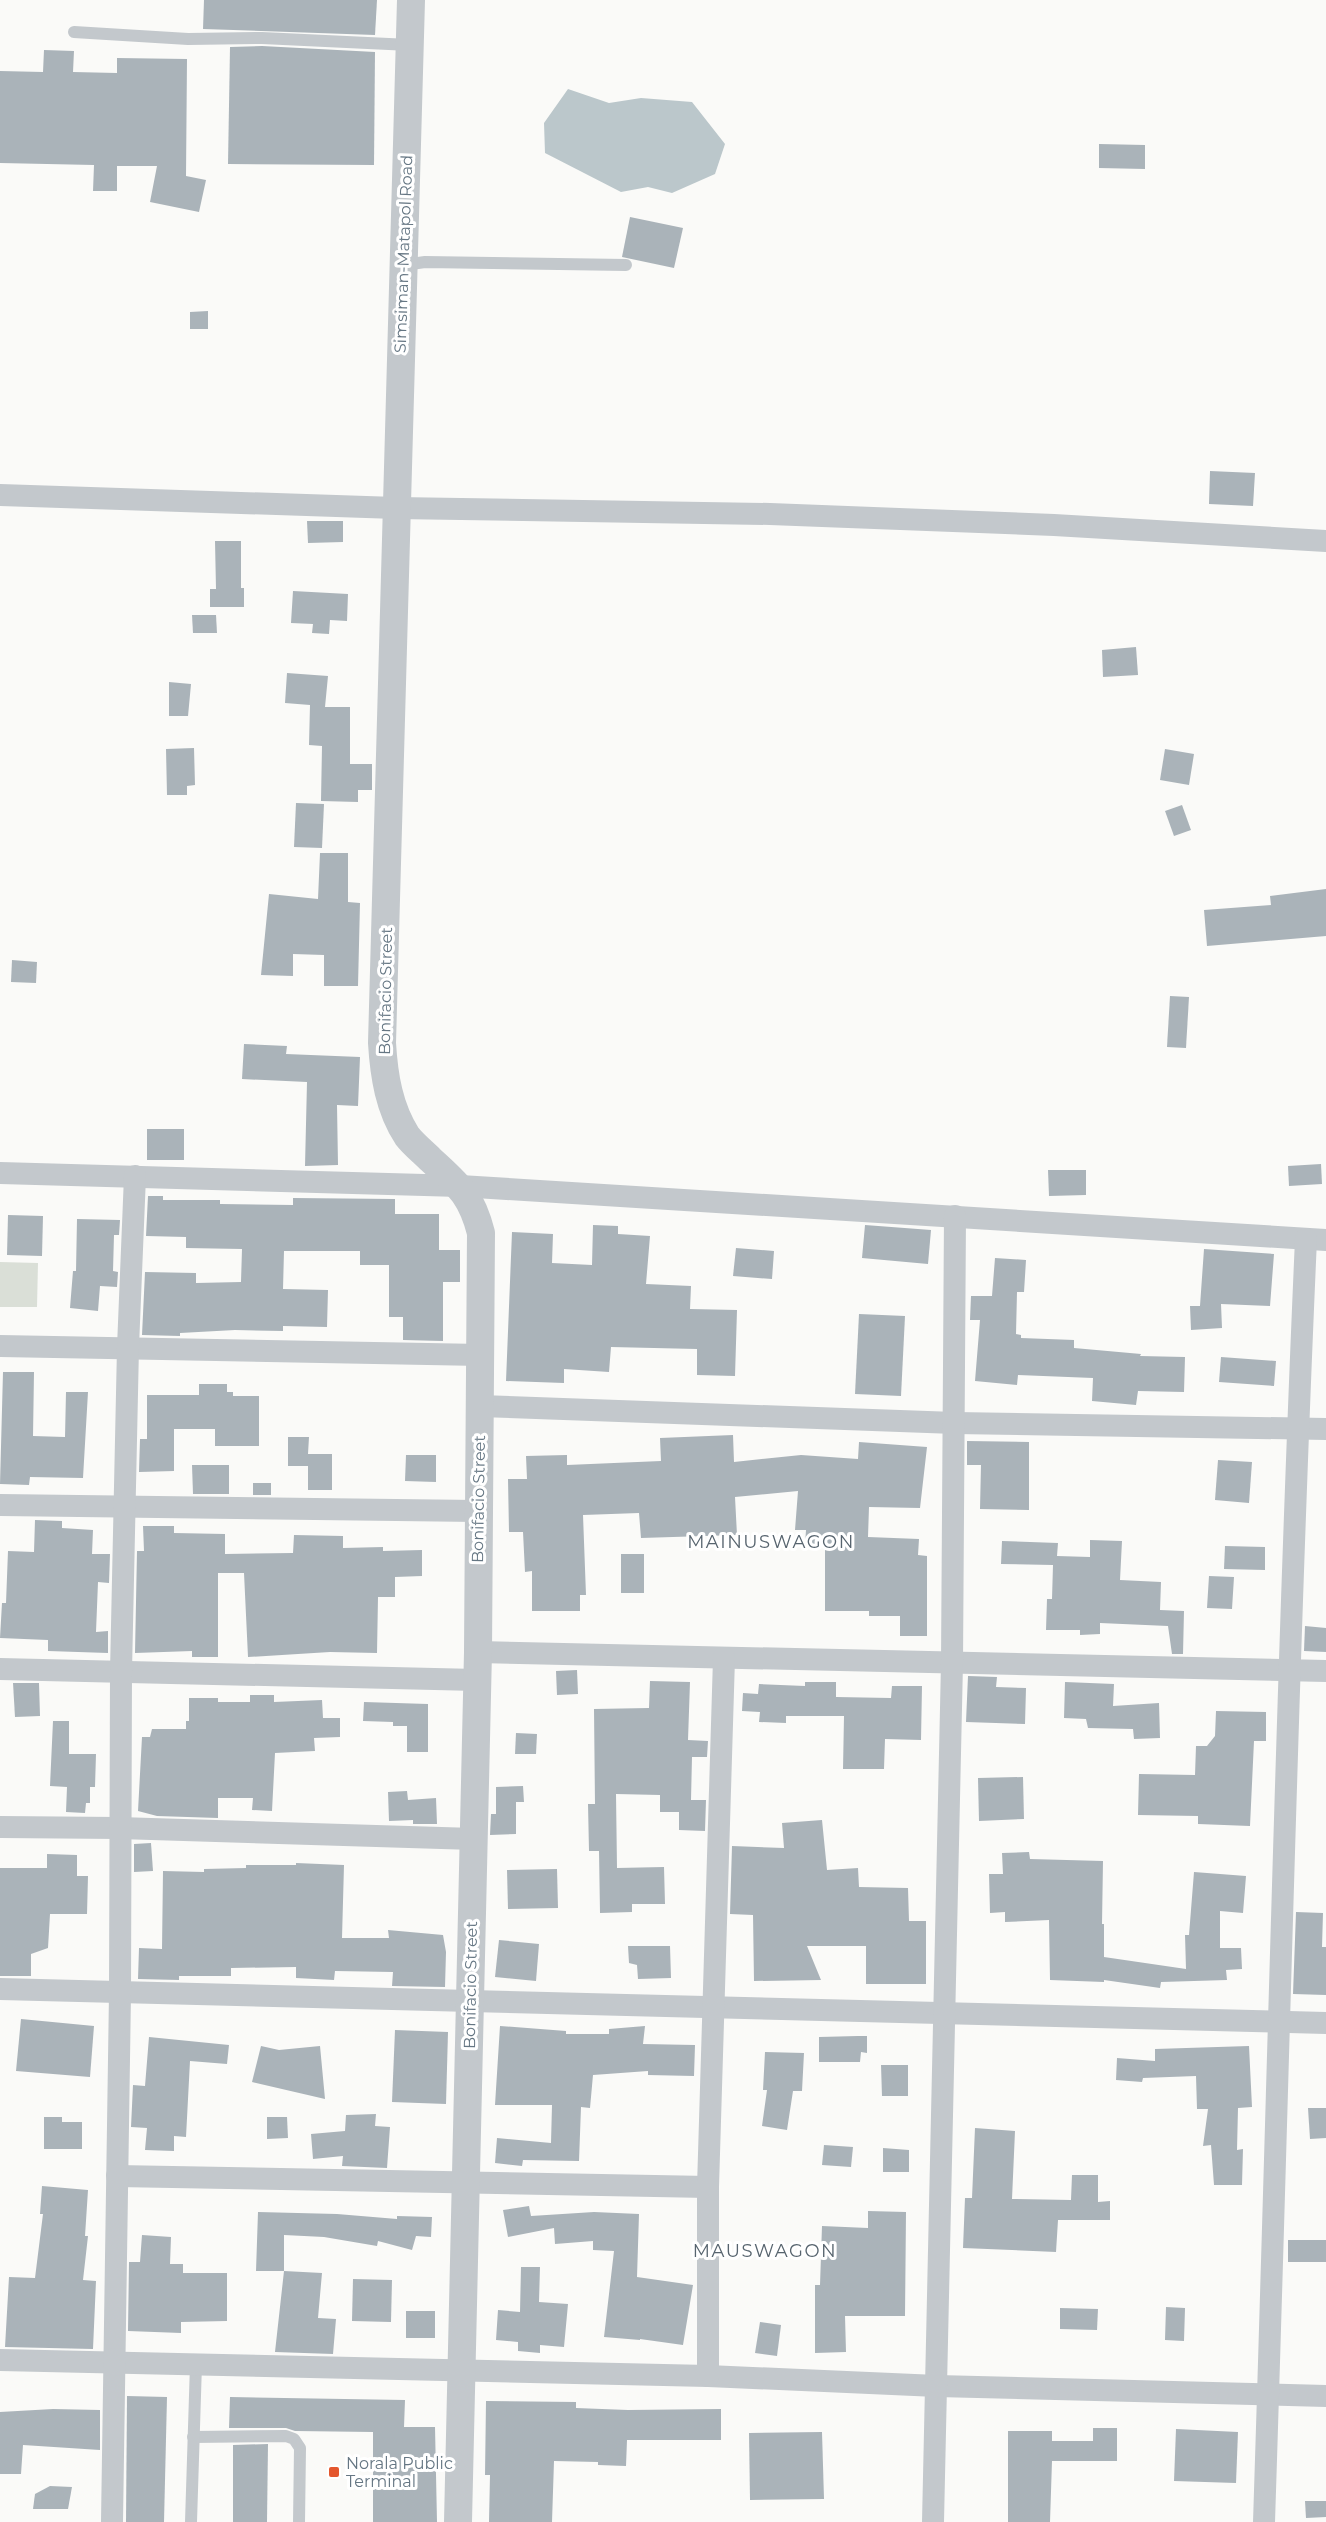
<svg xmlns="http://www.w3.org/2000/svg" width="1326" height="2522" viewBox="0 0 1326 2522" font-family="Montserrat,sans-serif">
  <rect width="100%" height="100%" fill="#fafaf8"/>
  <path fill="#dadfd7" d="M0,1262l38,1 -1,44h-37z"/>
  <path fill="#bbc7cb" d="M568,89l41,14 32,-5 51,4 33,42 -10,30 -43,19 -24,-6 -27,5 -76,-39 -1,-30z"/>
  <g fill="#aab3b9">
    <path d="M204,0h173l-2,35 -172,-6z"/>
    <path d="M262,46l113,6 -1,113 -146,-1 2,-117z"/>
    <path d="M44,50l30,1 -1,21 44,1v-15l70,1 -1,117 20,4 -7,32 -49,-10 7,-36h-40v25h-24l1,-26 -94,-2v-92l43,1z"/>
    <path d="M1099,144l46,1v24l-46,-1z"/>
    <path d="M630,217l53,11 -9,40 -52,-11z"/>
    <path d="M208,311v18h-18v-17z"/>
    <path d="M1210,471l45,2 -2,33 -44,-2z"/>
    <path d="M307,521h36v21l-35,1z"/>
    <path d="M215,541h26v47h3v19h-34v-18h6z"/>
    <path d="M293,591l55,3 -1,27 -17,-1 -1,14 -17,-1 1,-9 -22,-1z"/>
    <path d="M192,615h24l1,18h-24z"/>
    <path d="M1136,647l2,28 -35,2 -1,-27z"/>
    <path d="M287,673l41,3 -3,31h25v57h22v26h-14v12l-37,-1 1,-55 -13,-1 1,-40 -25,-2z"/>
    <path d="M169,682l22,2 -3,32h-19z"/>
    <path d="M194,748l1,37 -8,1v9h-20l-1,-46z"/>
    <path d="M1165,749l29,5 -5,31 -29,-5z"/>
    <path d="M296,803l28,1 -2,44 -28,-1z"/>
    <path d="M1182,805l9,25 -17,6 -9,-25z"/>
    <path d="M320,853h28v49l12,1 -2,83h-34v-31l-31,-1v22l-32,-1 8,-81 49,5z"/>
    <path d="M1326,889v47l-119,10 -3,-36 67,-5 -1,-9z"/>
    <path d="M12,960l25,2 -1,21 -25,-1z"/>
    <path d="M1170,996l19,1 -3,51 -19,-1z"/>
    <path d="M244,1044l43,2 -1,8 74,3 -2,49 -21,-1 1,60 -33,1 2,-84 -65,-3z"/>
    <rect x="147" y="1129" width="37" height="31"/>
    <path d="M1321,1164l1,20 -33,2 -1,-20z"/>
    <path d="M1048,1170h38v25l-37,1z"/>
    <path d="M148,1196h15v4h57v4l73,1v-7l102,1v15h44v36h21v32h-17v59l-40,-1v-23h-14v-52h-29v-14h-76l-1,38 45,1 -1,37 -44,-1v5l-48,-1 -55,3v3l-38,-1 3,-63 51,1v10l45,-1 1,-33 -56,-1v-11l-40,-1z"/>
    <path d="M8,1215l35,1 -1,40 -35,-1z"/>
    <path d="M77,1219l43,1 -1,15h-5l-1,36 5,1 -1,15 -17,-1 -2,25 -28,-3 3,-37h3z"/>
    <path d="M593,1225l25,1v8l32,2 -4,48 45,2 -1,23 47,1 -2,66 -38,-1v-26l-86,-2 -2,25 -45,-3v14l-58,-2 6,-149 41,2 -1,29 40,2z"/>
    <path d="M865,1225l66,5 -3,34 -66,-6z"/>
    <path d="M736,1248l38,3 -2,28 -39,-3z"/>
    <path d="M1204,1249l70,5 -4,52 -49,-2 1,24 -31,2 -1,-24h10z"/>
    <path d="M995,1258l31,2 -2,32h-7l-1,42 5,1v3l53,2v8l67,6 -1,2 45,1 -1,35 -46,-1 -2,14 -44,-4 1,-23 -75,-3 -1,10 -42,-4 5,-61h-10l1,-24h21z"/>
    <path d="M859,1314l46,2 -4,80 -46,-2z"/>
    <path d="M1221,1357l55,4 -2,25 -55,-4z"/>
    <path d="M3,1372h31l-1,64 32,1 1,-45h22l-5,86 -53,-1 -1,8 -29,-1z"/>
    <path d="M199,1384h28v8h6v4h26v50h-44v-17h-41v42l-35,1 1,-33h7v-44h52z"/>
    <path d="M733,1435l1,27 67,-7 57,4 1,-17 68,5 -7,61 -51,-1 -1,30 51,2 -1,16 9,1v80h-27v-20h-31v-5h-44v-65l-20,-1 1,-15h-11l3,-39 -63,6 2,38 -96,3 -2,-25 -56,2 3,80h-6v16h-48v-40l-7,1 -2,-40h-14l-1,-53h19l-1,-23 41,-1v10l94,-4 -1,-23z"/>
    <path d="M288,1437h21l-1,17h24v36h-24v-24h-20z"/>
    <path d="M967,1441l62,1v68l-49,-1 1,-44h-14z"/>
    <path d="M406,1455h30v27l-31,-1z"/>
    <path d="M1218,1460l34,2 -3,41 -34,-3z"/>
    <path d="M192,1465h37v29h-36z"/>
    <rect x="253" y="1483" width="18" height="12"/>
    <path d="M35,1520l27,1v7l31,2 -1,24h18l-1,29 -11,-1 -2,50 12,-1v22l-60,-2v-11l-48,-2 2,-35h4l2,-52 26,1z"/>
    <path d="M143,1526h31v7l51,1v20l68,-1 1,-18 49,1v12l40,-1v4l39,-1v26l-27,1v20h-17l-1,56 -47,-1 -82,5 -4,-84h-26v84h-26v-6l-57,2 2,-102h7z"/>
    <path d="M1090,1540l32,1 -2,39 41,2 -1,28 24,1 -1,43h-11l-4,-28 -68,-3v11l-20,1v-5h-34l1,-31h5l1,-34 -52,-1 1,-23 56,2 -1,13 33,1z"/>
    <path d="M1225,1546l40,1v23l-41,-1z"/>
    <rect x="621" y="1554" width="23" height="39"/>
    <path d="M1209,1576l25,1 -2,32 -25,-1z"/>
    <path d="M1305,1626l21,2v24l-22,-1z"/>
    <path d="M577,1670l1,24 -21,1 -1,-24z"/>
    <path d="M968,1676l29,1 -1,10 30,1 -1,36 -59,-2z"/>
    <path d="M650,1681l40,1 -2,58 20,1 -1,16h-15l-1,43h15l-1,31 -26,-1v-18h-19v-17l-44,-1 1,74 47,-1 1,37h-33v8l-32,1 -1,-62h-10l-1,-47h7l-1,-95 55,-1z"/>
    <path d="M805,1682h31v15l55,1 1,-12h30l-1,54 -36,-1 -1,30h-41l1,-53h-58v7l-27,-1 1,-10 -18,-1 1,-18 15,1 1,-10 46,2z"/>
    <path d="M1065,1682l49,2 -1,22 46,-3 1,35 -26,1 -1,-10 -45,-1 -2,-9 -22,-1z"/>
    <path d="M13,1683h26l1,33 -25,1z"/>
    <path d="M250,1695h24v7l48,-2 1,18h17v19l-26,1 1,13 -40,2 -3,58 -20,-1 1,-12h-35v20l-61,-2 -19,-5 4,-74h8l2,-8h34v-8h3v-23h29v4h32z"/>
    <path d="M364,1702l64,2v48h-21v-26h-14v-4l-30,-1z"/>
    <path d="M1216,1711l50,1v29h-12l-4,85 -52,-2v-8l-60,-1 1,-41 56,1 1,-29h11l8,-10z"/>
    <path d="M53,1721h16v33h27l-1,33h-5v16h-4l-1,10 -19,-1 1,-25 -17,-1z"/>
    <path d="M516,1733l21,1 -1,20h-21z"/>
    <path d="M1023,1777l1,42 -45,2 -1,-43z"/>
    <path d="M523,1786l1,16h-8v32l-26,1 1,-21h5v-27z"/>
    <path d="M407,1791l1,9 28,-2 1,26h-24v-4l-24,1 -1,-29z"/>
    <path d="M822,1820l5,50 31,-2 1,19 49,1 1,33h17v63h-60v-38h-59l14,34 -67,1 -1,-66 -23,-1 2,-68 52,2 -2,-25z"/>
    <path d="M151,1843l2,28 -19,1v-28z"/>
    <path d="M1029,1852l1,7 73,2 -1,63h2v33l82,12 -1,-34h4l5,-63 52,4 -3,37 -23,-2v37h21l1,21 -16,1 1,10 -66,2 -1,6 -56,-8v2l-54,-2 -1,-60 -44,2v-10l-15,1 -1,-39h14l-1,-21z"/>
    <path d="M47,1854l30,1v21h11l-1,38h-37l-2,34 -17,6v22h-31v-108h47z"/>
    <path d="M296,1863l48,2 -2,73h47l-1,-8 55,5 3,17 -1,35 -53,-1 1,-14 -58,-1 -1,9 -38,-2v-11l-65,1v8h-52v4l-41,-1 1,-31 23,1 1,-78 41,1v-3l42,-1v-3h50z"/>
    <path d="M557,1869l1,39 -50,1 -1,-39z"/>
    <path d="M1296,1912l27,1 -1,34h4v48l-33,-1z"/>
    <path d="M499,1940l40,4 -3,37 -41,-4z"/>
    <path d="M628,1946h42l1,32 -33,1 -1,-14 -8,-2z"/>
    <path d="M21,2019l73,7 -4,51 -74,-6z"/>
    <path d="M500,2026l66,5v3h43v-5l36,-3 -2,18 52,1 -1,31 -46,-1v-4l-55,4 -3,33 -9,-1 -2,54 -56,-1 -1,6 -27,-3 2,-25 54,5 1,-38h-57z"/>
    <path d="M395,2030l53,2 -2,72 -54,-2z"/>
    <path d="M858,2036h9v17l-6,-1 -1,10h-41v-25z"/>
    <path d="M149,2037l80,8 -2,19 -37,-3 -4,76 -12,-1v15l-29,-1 2,-22 -16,-1 2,-42 12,1z"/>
    <path d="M261,2046l18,4 41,-4 5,53 -73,-17z"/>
    <path d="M1249,2046l3,61 -14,1 -1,42 6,-1 -1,36h-28l-3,-40 -8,1 5,-37h-11l-1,-33 -53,2 -1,4 -26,-2 1,-22 38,3v-12z"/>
    <path d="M765,2052l39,1 -2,38h-9l-6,39 -25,-4 5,-36h-4z"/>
    <path d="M881,2065h27v31h-26z"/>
    <path d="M1308,2108h18v30l-16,1z"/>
    <path d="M376,2114l-1,12 15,1 -3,41 -45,-2 1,-10 -30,3 -2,-25 34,-3 1,-16z"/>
    <path d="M44,2117h18v5h20v27h-38z"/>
    <path d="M267,2117h20l1,21 -21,1z"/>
    <path d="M975,2128l40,3 -3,68 59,1 1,-25h26v27l12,-1v19h-52l-2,32 -93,-4 2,-50h7z"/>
    <path d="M824,2145l29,2 -2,20 -29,-2z"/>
    <path d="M883,2148l26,2v22h-26z"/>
    <path d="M42,2186l46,4 -3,46h3l-5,44 13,1 -3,68 -88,-2 4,-70 26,1 8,-64h-3z"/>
    <path d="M529,2206l2,10 63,-4 45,2 -2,63 56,8 -10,60 -43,-6v1l-36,-3 10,-86 -21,-1v-9l-38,3 -1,-16 -46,9 -5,-27z"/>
    <path d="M868,2211l38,1 -1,104h-60l1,36 -31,1v-68h5l2,-59 46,2z"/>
    <path d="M258,2212l79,2 60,5v-3l35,1 -1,20 -15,-1 -4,14 -34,-9 -1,5 -53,-9 -40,-2v36h-28z"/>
    <path d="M142,2235l29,2 -1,27h13v9h44v48l-46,1v11l-53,-2 1,-69h11z"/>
    <rect x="1288" y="2240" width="38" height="22"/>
    <path d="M521,2267h19l-1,35 29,2 -4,43 -24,-2v8l-22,-2v-9l-22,-2 2,-30 22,2z"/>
    <path d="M284,2271l38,2 -4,45 18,1 -3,35 -58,-2z"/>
    <path d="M353,2279l39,1 -1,42 -39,-1z"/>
    <path d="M1166,2307l19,1 -1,33 -19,-1z"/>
    <path d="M1060,2308l38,1 -1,21 -37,-1z"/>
    <rect x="406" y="2311" width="29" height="27"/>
    <path d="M760,2322l21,3 -4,31 -22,-3z"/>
    <path d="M127,2396l40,1 -3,125h-38z"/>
    <path d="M230,2397l175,3 -1,27h31l2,95h-64v-90l-78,-1 -9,-3h-57z"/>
    <path d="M486,2401l90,1v6l52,2 93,-1v31h-94l-1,26 -28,-1v-3l-44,-1 -2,61h-63l1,-47h-5z"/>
    <path d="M53,2409l47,1v40l-77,-5 -2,29h-21v-62z"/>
    <path d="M1093,2428h24v33h-65l-2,61h-42v-91h44v10h41z"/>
    <path d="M1176,2429l62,3 -2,51 -62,-2z"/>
    <path d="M822,2432l2,67 -74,1 -1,-67z"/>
    <path d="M268,2444l-1,78h-34v-77z"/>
    <path d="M50,2486l22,1 -4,22h-35l2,-15z"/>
    <path d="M1305,2501h21v16l-20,1z"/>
  </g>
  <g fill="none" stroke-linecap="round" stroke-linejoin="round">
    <g stroke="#c3c8cc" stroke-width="12">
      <path d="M74,32l114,7 74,-1 148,7"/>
      <path d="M404,265l21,-3 201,3"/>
      <path d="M193,2437l93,-1 8,3 6,9 -1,74"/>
      <path d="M191,2522l5,-158"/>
    </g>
    <g stroke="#c3c8cc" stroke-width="22">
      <path d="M0,495l396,13 374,6 284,11 272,16"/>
      <path d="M0,1173l460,13 866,54"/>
      <path d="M0,1346l481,9"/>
      <path d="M480,1406l475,17 371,6"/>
      <path d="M0,1505l477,6"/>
      <path d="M478,1652l848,19"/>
      <path d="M0,1669l477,11"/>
      <path d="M0,1827l119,1 355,11"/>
      <path d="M0,1989l1326,34"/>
      <path d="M117,2176l591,11"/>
      <path d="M0,2360l708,16 229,10 389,10"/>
      <path d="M708,2376v-189l16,-529"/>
      <path d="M112,2522l8,-529 1,-321 7,-325 7,-171"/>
      <path d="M933,2522l19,-859 3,-447"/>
      <path d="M1264,2522c14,-428 23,-855 42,-1283"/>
    </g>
    <path stroke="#c3c8cc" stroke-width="28" d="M411,0l-29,1043c2,33 7,65 25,93 6,8 16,16 23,23 28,26 41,35 51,74l-3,419 -20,870"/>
  </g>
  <rect fill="#e4572e" stroke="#fff" stroke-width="2" x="328" y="2466" width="12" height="12" rx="3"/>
  <g text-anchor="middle" stroke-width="6" stroke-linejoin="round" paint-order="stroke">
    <g font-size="16" fill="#657683" stroke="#fff">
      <text transform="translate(403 254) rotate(-88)" y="6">Simsiman-Matapol Road</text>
      <text transform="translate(385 991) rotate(-89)" y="6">Bonifacio Street</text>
      <text transform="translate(478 1499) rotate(-89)" y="6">Bonifacio Street</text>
      <text transform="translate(470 1985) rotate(-89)" y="6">Bonifacio Street</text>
    </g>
    <g font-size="16" fill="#657683" stroke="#fff" text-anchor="start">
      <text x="346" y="2469">Norala Public<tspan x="346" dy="18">Terminal</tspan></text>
    </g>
    <g font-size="18" letter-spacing="1.5" fill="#57646e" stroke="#fff">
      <text x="771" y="1548">MAINUSWAGON</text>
      <text x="765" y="2257">MAUSWAGON</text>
    </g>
  </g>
</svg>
